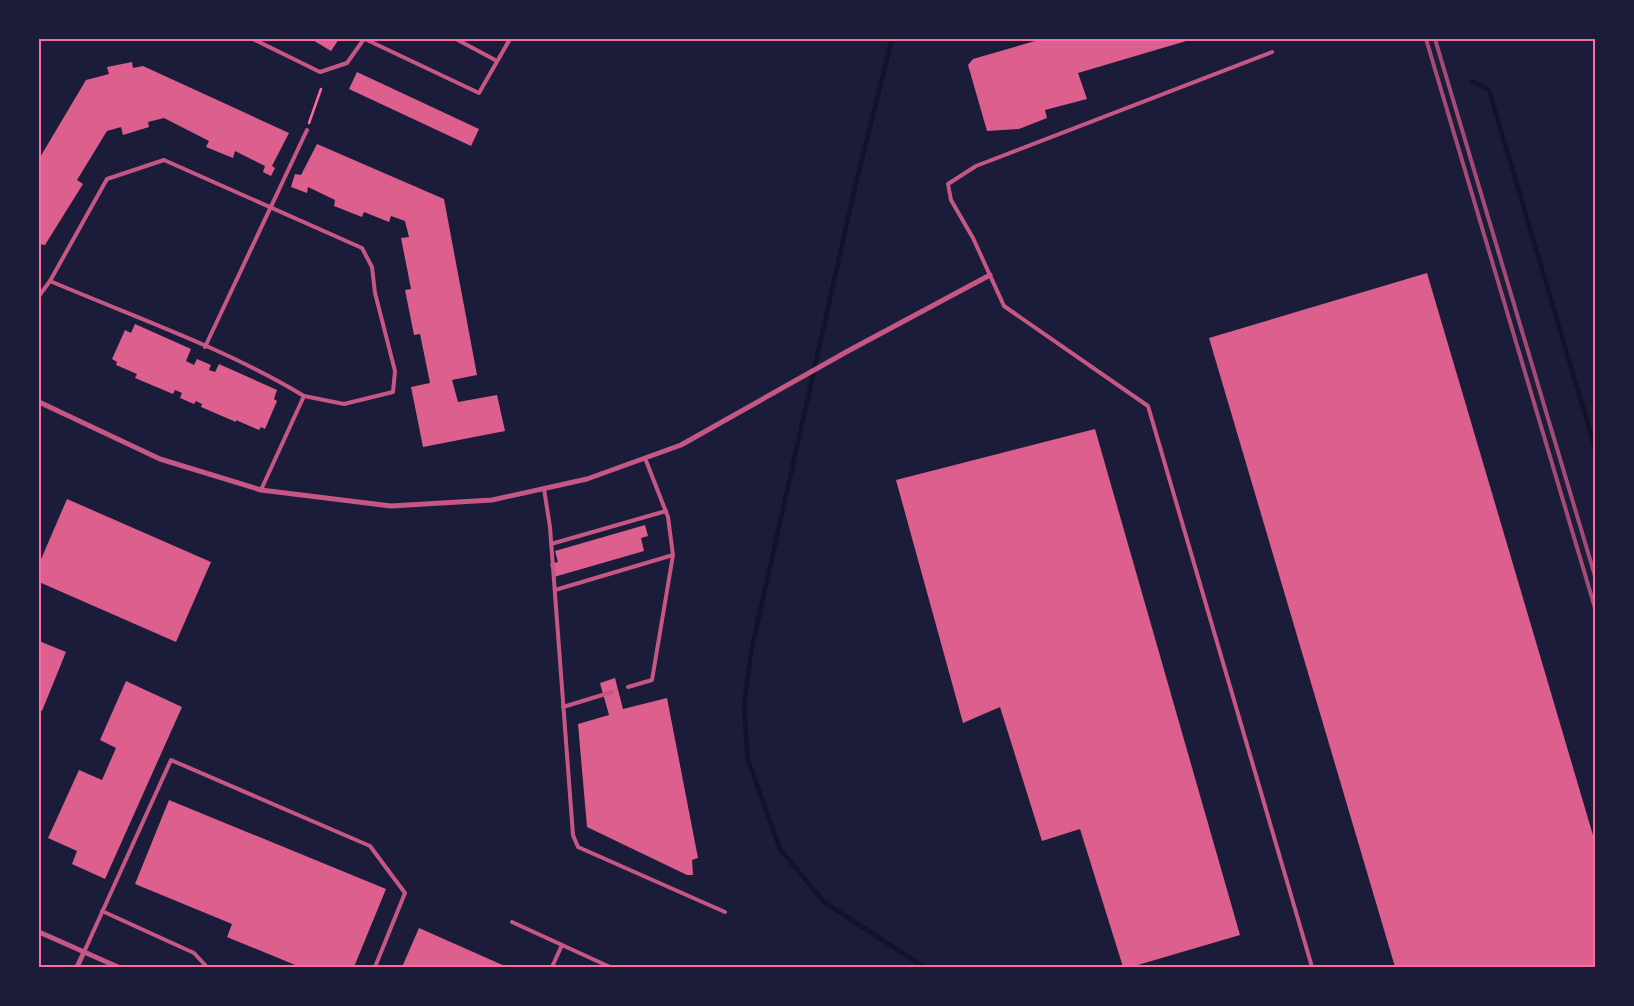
<svg xmlns="http://www.w3.org/2000/svg" width="1634" height="1006" viewBox="0 0 1634 1006" font-family="'Source Sans 3',sans-serif">
  <rect width="100%" height="100%" fill="#1b1b3a"/>
  <g fill="none" stroke-linecap="round" stroke-linejoin="round">
    <g stroke="#12122b" stroke-width="4.5">
      <path d="M892,39l-37,148 -104,465 -7,55 4,53 32,89 44,53 100,65"/>
      <path d="M1472,81l17,9 106,358"/>
    </g>
  </g>
  <g fill="#dd5f8e">
    <path d="M311,39h28l-8,12z"/>
    <path d="M1042,39h151l-115,34 9,26 -42,11 2,8 -28,11 -32,2 -19,-66 5,-6z"/>
    <path d="M132,62l1,6 10,-2 146,67 -17,33 3,2 -4,8 -8,-4 2,-6 -30,-15 -2,7 -27,-11 3,-6 -45,-23 -16,4 1,5 -26,8 -2,-8 -14,4 -30,49 6,4 -38,61 -6,-1v-85l47,-79 23,-6 -2,-7z"/>
    <path d="M357,72l122,57 -8,17 -122,-57z"/>
    <path d="M317,144l127,55 33,176 -25,5 6,22 39,-7 8,36 -82,16 -12,-60 19,-4 -10,-49 -6,1 -9,-45 6,-1 -10,-51 8,-1 -4,-16 -14,-5 -2,6 -25,-10 -2,5 -28,-11 1,-6 -27,-13 -1,6 -16,-6 4,-13 6,1z"/>
    <path d="M1427,273l168,569v125h-200l-186,-629z"/>
    <path d="M135,324l56,25 -5,12 8,4 3,-6 14,6 -2,5 6,2 4,-8 58,26 -3,9 3,2 -12,28 -4,-2 -2,3 -23,-10v2l-35,-15 1,-3 -6,-3 -2,3 -14,-6 2,-5 -7,-3 -2,4 -38,-16 2,-4 -21,-9 1,-3 -5,-3 13,-29 6,3z"/>
    <path d="M1095,429l145,506 -109,32h-8l-43,-138 -38,12 -42,-134 -37,16 -67,-243z"/>
    <path d="M67,499l144,63 -35,80 -137,-60v-18z"/>
    <path d="M645,525l3,11 -7,2 3,13 -90,26 -4,-13 8,-2 -3,-11z"/>
    <path d="M39,641l27,11 -24,59 -3,-1z"/>
    <path d="M615,678l8,31 44,-11 31,160 -6,2 1,15h-6l-100,-48 -9,-103 31,-9 -9,-32z"/>
    <path d="M126,681l56,26 -77,172 -33,-15 5,-13 -29,-13 31,-68 23,10 14,-32 -16,-8z"/>
    <path d="M169,800l217,89 -32,78h-54l-73,-30 5,-13 -97,-40z"/>
    <path d="M419,928l88,39h-105z"/>
  </g>
  <g fill="none" stroke-linecap="round" stroke-linejoin="round">
    <path stroke="#ff6b9d" stroke-width="2.5" d="M309,123l12,-34"/>
    <g stroke="#c65784" stroke-width="4">
      <path d="M253,39l67,33 27,-9 17,-24"/>
      <path d="M365,39l114,54 31,-54"/>
      <path d="M456,39l41,22"/>
      <path d="M1272,52l-296,114 -28,18 3,16 22,38 31,68 144,100 164,561"/>
      <path d="M50,281l57,-102 57,-19 198,88 10,19 3,26 20,78 -2,21 -49,12 -40,-8"/>
      <path d="M39,296l11,-15c82,35 179,69 254,115l-43,94"/>
      <path d="M205,347l102,-217"/>
      <path d="M544,489l6,38 23,308 5,12 147,65"/>
      <path d="M551,544l115,-33"/>
      <path d="M555,590l118,-35"/>
      <path d="M628,687l24,-7 21,-125 -5,-38 -23,-59"/>
      <path d="M563,707l49,-15"/>
      <path d="M102,911l92,42 13,14"/>
      <path d="M512,922l98,45"/>
      <path d="M84,952l87,-192 199,86 35,47 -30,74"/>
      <path d="M552,967l10,-22"/>
    </g>
    <g stroke="#c65784" stroke-width="5">
      <path d="M39,402l121,57 101,31 130,16 101,-6 95,-21 94,-34 167,-94 142,-76"/>
      <path d="M39,932l79,35"/>
      <path d="M77,967l7,-15"/>
    </g>
    <g stroke="#a44b75" stroke-width="4">
      <path d="M1426,39l169,569"/>
      <path d="M1435,39l160,537"/>
    </g>
  </g>
  <rect width="1634" height="1006" fill="none" stroke="#1b1b3a" stroke-width="80"/>
  <rect x="40" y="40" width="1554" height="926" fill="none" stroke="#ff6b9d" stroke-width="2"/>
</svg>
